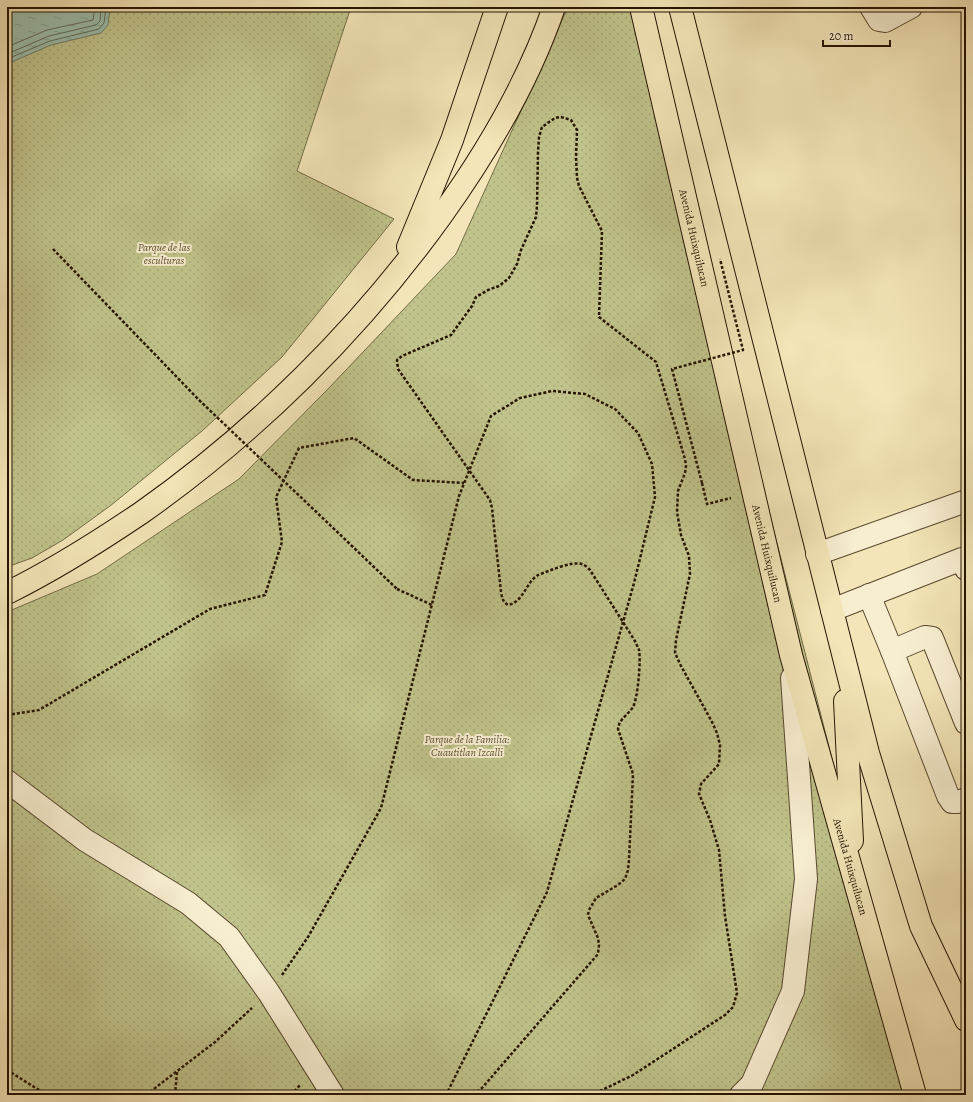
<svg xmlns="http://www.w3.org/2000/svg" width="973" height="1102" viewBox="0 0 973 1102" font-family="Alegreya,serif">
  <defs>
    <pattern id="grass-dots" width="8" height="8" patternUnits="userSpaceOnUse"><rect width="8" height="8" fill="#c0c38b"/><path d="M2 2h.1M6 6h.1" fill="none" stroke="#a5a776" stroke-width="1.8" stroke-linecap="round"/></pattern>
    <pattern id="water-ripples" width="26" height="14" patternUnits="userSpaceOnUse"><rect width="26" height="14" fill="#9bbfae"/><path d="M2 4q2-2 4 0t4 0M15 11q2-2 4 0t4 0" fill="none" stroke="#85a394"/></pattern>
  </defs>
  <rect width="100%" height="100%" fill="#f3e5b7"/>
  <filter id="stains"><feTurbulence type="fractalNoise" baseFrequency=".005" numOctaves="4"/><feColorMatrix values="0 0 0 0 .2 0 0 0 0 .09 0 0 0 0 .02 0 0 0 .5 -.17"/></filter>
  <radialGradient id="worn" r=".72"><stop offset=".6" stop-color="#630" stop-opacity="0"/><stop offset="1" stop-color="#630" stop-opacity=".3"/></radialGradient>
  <g fill="url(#grass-dots)" stroke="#726c46">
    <path d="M7,7h344l-54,164 97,48 -112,138 -80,74 -92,75 -47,34 -31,18 -25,9z"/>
    <path d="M568,7h72l278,1088h-911v-483l90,-38 142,-95 88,-89 129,-136z"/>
  </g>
  <path fill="url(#water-ripples)" stroke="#6c7b69" d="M7,7h103l-2,18 -7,8 -50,12 -44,19z"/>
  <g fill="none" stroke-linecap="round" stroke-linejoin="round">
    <g stroke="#606a58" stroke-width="1">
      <path d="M7,47l40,-17 46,-10 2,-13"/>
      <path d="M7,54l42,-18 47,-11 4,-4 1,-14"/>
      <path d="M7,59l43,-18 49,-12 5,-6 2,-16"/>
    </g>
    <g stroke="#58482e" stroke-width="24">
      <g id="minor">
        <path d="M871,7l8,13 6,1 26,-14"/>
        <path d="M817,554l149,-53"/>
        <path d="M869,595l23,56 56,145 4,6h6l8,-3"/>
        <path d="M832,610l130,-51 4,10"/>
        <path d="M892,651l33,-14 7,1 34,85"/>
        <path d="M7,781l78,59 103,63 41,34 40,56 64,102"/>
        <path d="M741,1095l11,-11 41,-93 13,-112 -14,-201"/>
      </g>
    </g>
    <g stroke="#251401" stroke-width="24">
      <g id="major">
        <path id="s1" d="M641,7l150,648 124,440"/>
        <path d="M680,7l188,746 53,173 45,94"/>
        <path d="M408,247l44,-107 45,-133"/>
        <path d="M7,593c47,-23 91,-51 134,-80 115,-81 218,-183 300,-297 46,-64 87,-133 113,-209"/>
        <path d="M845,701l7,140"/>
      </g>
    </g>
    <g stroke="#251401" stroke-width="2.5" stroke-dasharray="3 2" stroke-linecap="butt">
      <path d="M702,483l5,21 24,-6"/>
      <path d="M397,589l35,16"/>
      <path d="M7,715l32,-5 171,-101 55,-14 17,-53 -6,-45 23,-49 55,-10 59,42 51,3"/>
      <path d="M282,975l26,-38 73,-129 78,-312 32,-80 29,-18 32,-7 33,3 30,15 23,24 14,31 3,33 -21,86 -87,309 -101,203"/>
      <path d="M7,1070l40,25"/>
      <path d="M146,1095l69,-53 37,-34"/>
      <path d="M175,1095l2,-23"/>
      <path d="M291,1095l9,-10"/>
      <path d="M473,1095l9,-7 116,-134 1,-9 -1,-7 -10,-23 1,-5 7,-12 22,-13 7,-6 3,-9 1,-10 4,-86 -15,-45c1,-10 10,-14 15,-22 5,-9 8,-47 6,-57 -1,-3 -3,-6 -4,-9l-45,-71c-2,-2 -5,-5 -8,-6 -11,-3 -33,7 -44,11 -13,8 -14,27 -30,30 -5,-3 -6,-7 -7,-13l-9,-84 -2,-8 -92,-131 -1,-9 5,-4 49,-21 21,-29 4,-9 12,-7 11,-4 10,-8 8,-14 4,-14 15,-33 1,-11 1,-54 1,-15 3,-10 13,-9 6,-1 10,3 6,10 -1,27 1,21 2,8 23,45 -3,86 57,45 29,97 1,7 -1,7 -7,18 -1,21 4,23 8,21 1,18 -14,66 -1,13 6,13 30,54 6,13 3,12 -1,19 -18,20 -2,10 11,26 9,30 6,66 12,77 -4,14 -8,8 -92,60 -41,20"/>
    </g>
    <use href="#minor" stroke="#f7eed0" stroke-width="22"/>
    <use href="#major" stroke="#f3e5b7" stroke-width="22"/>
    <g stroke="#251401" stroke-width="2.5" stroke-dasharray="3 2" stroke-linecap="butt">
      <path d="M53,249l146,151 198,189"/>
      <path d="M702,483l-30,-114 71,-19 -23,-91"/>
    </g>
  </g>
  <g text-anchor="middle" stroke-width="4" stroke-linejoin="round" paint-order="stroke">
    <g font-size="11" fill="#251401" stroke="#f7eed0">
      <text dy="4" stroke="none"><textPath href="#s1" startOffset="237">Avenida Huixquilucan</textPath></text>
      <text dy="4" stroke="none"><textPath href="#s1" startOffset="561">Avenida Huixquilucan</textPath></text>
      <text dy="4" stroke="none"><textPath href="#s1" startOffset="885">Avenida Huixquilucan</textPath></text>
    </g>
    <g font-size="11" font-style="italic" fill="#5b5131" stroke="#f7eed0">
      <text x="164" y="251">Parque de las<tspan x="164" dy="13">esculturas</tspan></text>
      <text x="467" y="743">Parque de la Familia:<tspan x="467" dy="13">Cuautitlan Izcalli</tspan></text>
    </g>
  </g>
  <rect width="973" height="1102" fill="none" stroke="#f3e5b7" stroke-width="24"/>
  <rect x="8" y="8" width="957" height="1086" fill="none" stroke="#251401" stroke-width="2"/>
  <rect x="12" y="12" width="949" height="1078" fill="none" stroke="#251401"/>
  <path d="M823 40v6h67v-6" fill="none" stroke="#251401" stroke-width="2"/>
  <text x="829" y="40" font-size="12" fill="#251401" stroke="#f7eed0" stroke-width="3" paint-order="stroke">20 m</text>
  <rect width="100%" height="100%" filter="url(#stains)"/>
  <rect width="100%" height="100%" fill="url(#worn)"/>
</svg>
